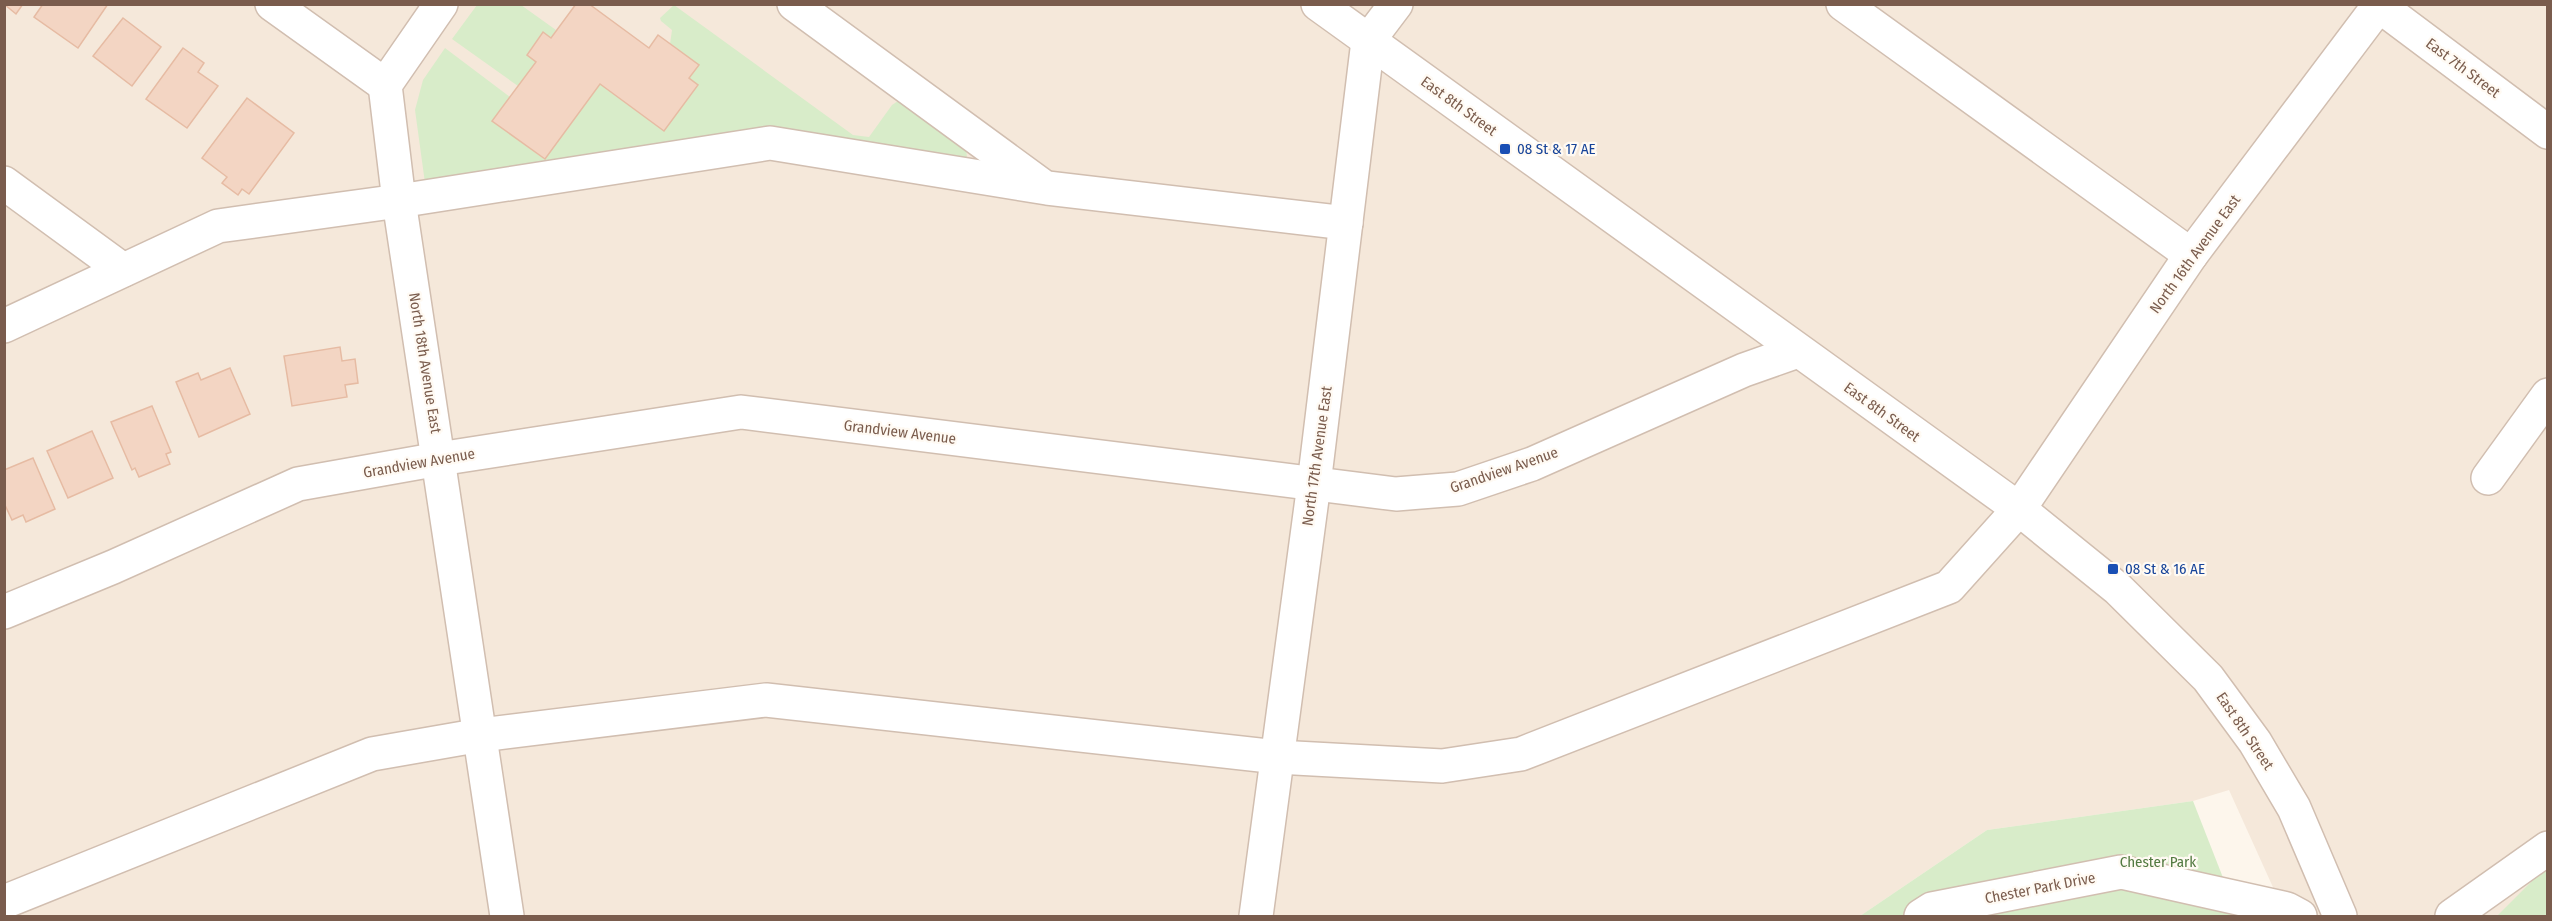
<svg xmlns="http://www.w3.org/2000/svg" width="2552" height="921" viewBox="0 0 2552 921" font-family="'Fira Sans Condensed',sans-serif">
  <rect width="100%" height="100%" fill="#fdf6ec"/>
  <path fill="#f5e8da" d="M5,5h2542l1,882 -37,29h-225l-57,-126 -36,11 -206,29 -127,86h-1855z"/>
  <g fill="#d8ecc9">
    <path d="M477,5h44l35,25 -5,8 -8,-5 -16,22 9,7 -18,24 -66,-47z"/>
    <path d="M674,5l179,130 16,2 23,-32 6,-4h9l59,46 1,11 -107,-14 -435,39 -10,-73 8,-30 22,-32 65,49 -17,24 51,38 56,-75 64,47 34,-46 -9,-7 10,-13 -29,-21 2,-14 -11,-9 -1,-3z"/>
    <path d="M2193,801l45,115h-378l127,-86z"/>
    <path d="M2547,866v50h-50z"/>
  </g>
  <g fill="#f3d5c3" stroke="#e6bba3" stroke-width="1.5">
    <path d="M4,4h19l-7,10z"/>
    <path d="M43,4h65l-30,44 -44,-31z"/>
    <path d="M576,4h13l60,44 9,-13 41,30 -10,13 9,7 -34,46 -64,-47 -55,75 -53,-38 44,-59 -9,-7 16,-23 8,6z"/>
    <path d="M123,18l38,29 -29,39 -39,-30z"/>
    <path d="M183,48l21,15 -6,9 20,14 -31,42 -41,-29z"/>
    <path d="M247,98l47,35 -45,61 -7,-5 -4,6 -16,-12 5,-6 -25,-19z"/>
    <path d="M340,347l2,14 13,-2 3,24 -13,2 2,12 -55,9 -8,-50z"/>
    <path d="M230,368l20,46 -51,23 -23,-55 22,-9 3,7z"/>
    <path d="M152,406l19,46 -5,2 4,10 -31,13 -4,-9 -3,2 -21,-48z"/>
    <path d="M92,431l21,47 -45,20 -21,-47z"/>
    <path d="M33,458l22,51 -29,13 -3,-7 -11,5 -8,-17v-33z"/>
  </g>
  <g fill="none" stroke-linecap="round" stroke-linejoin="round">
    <g stroke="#d1beb0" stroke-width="36">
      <g id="minor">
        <path d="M272,4l113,81"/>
        <path d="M441,4l-56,81 14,116 108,715"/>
        <path d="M794,4l246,180"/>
        <path d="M1318,4l701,505 99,80 90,89 47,64 39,66 46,108"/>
        <path d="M1843,4l348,251"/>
        <path d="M2377,4l171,128"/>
        <path d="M4,183l119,87"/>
        <path d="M4,326l214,-100 181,-25 371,-58 277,45 299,35"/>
        <path d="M2488,478l60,-83"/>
        <path d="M4,612l109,-45 185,-83 141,-25 302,-47 655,82 62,-5 74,-25 212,-94 54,-19"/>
        <path d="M4,902l368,-148 109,-19 285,-35 511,57 165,9 79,-12 428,-167 70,-78 172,-254 189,-251"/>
        <path d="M1256,916l58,-432 54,-443 28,-37"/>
        <path d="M1921,916l11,-7 189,-37 166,37 13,7"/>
        <path d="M2452,916l96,-68"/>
      </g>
    </g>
    <use href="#minor" stroke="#fff" stroke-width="33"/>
  </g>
  <g fill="#1a4fb4" stroke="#fffaf3" stroke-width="2">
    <rect x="1499" y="143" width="12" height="12" rx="3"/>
    <rect x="2107" y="563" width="12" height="12" rx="3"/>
  </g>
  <g text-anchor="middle" stroke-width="4.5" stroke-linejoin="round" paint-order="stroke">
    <g font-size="15" fill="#7a5c4d" stroke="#fffaf3">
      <text transform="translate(2463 68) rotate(37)" y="5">East 7th Street</text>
      <text transform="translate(1459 106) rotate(36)" y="5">East 8th Street</text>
      <text transform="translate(2195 254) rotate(-54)" y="5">North 16th Avenue East</text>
      <text transform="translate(425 363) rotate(81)" y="5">North 18th Avenue East</text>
      <text transform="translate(1882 412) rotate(36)" y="5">East 8th Street</text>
      <text transform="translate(900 432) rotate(7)" y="5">Grandview Avenue</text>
      <text transform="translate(1317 456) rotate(-82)" y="5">North 17th Avenue East</text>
      <text transform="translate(419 463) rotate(-10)" y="5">Grandview Avenue</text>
      <text transform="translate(1504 470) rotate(-19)" y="5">Grandview Avenue</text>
      <text transform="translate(2245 731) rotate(56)" y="5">East 8th Street</text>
      <text transform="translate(2040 888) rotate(-11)" y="5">Chester Park Drive</text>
    </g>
    <g font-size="15" fill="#164399" stroke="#fffaf3" text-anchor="start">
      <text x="1517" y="154">08 St &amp; 17 AE</text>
      <text x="2125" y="574">08 St &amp; 16 AE</text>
    </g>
    <g font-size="15" fill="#537a41" stroke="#fffaf3">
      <text x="2158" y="867">Chester Park</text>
    </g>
  </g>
  <rect width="2552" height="921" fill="none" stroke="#7a5c4d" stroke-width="12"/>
</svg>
